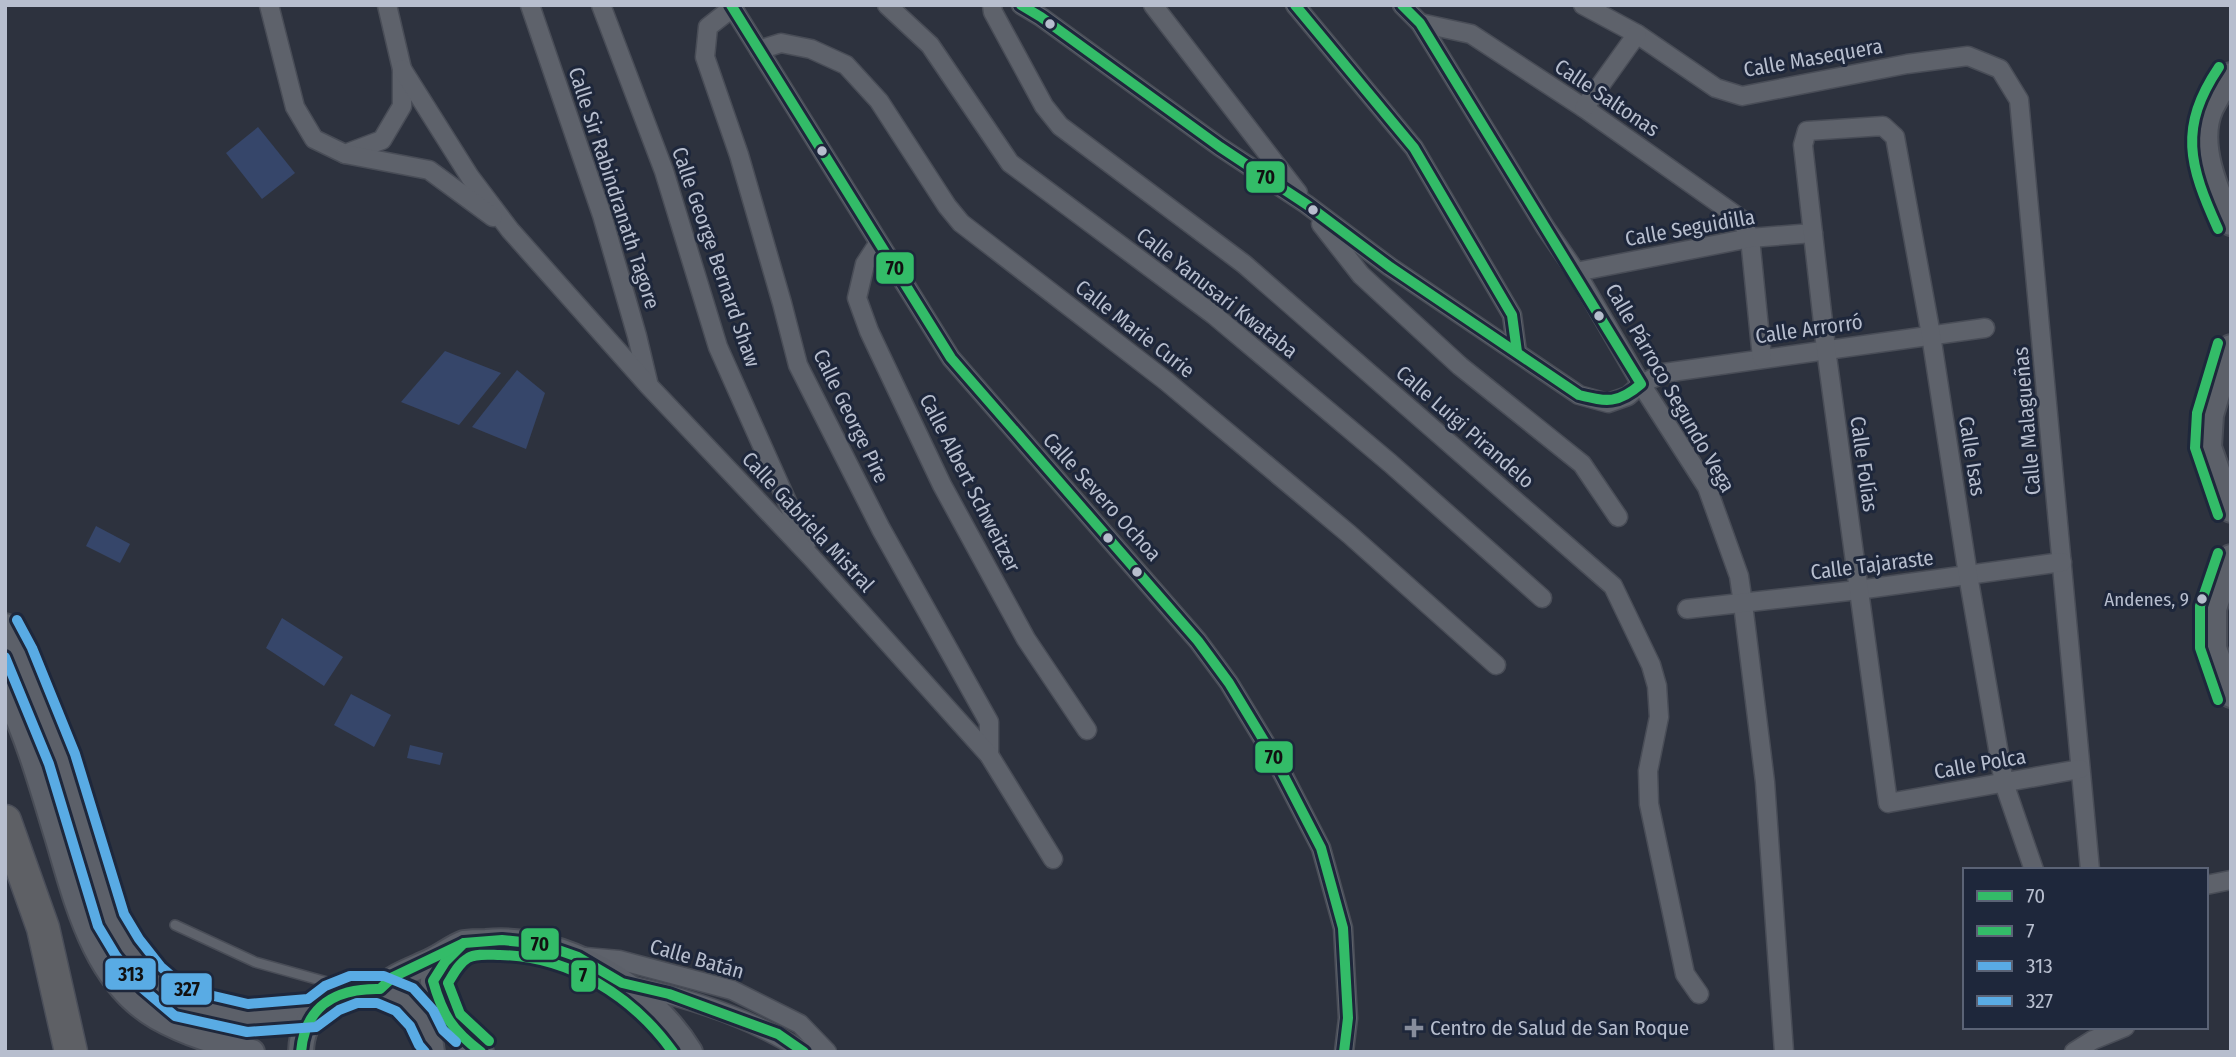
<svg xmlns="http://www.w3.org/2000/svg" width="2236" height="1057" viewBox="0 0 2236 1057" font-family="'Fira Sans Condensed',sans-serif">
  <rect width="100%" height="100%" fill="#2d323e"/>
  <g fill="#36466a">
    <path d="M258,127l37,46 -33,26 -36,-46z"/>
    <path d="M445,351l56,22 -42,52 -58,-23z"/>
    <path d="M517,370l28,23 -19,56 -54,-22z"/>
    <path d="M96,526l34,18 -10,19 -34,-17z"/>
    <path d="M282,618l61,39 -19,29 -58,-38z"/>
    <path d="M351,694l40,21 -17,32 -40,-22z"/>
    <path d="M410,745l33,8 -3,12 -33,-7z"/>
  </g>
  <g fill="none" stroke-linecap="round" stroke-linejoin="round">
    <g stroke="#494d57" stroke-width="12">
      <path id="lane" d="M175,925l80,37 90,25"/>
    </g>
    <g stroke="#494d57" stroke-width="21">
      <g id="street">
        <path d="M269,5l26,102 19,32 31,15 37,-14 20,-34v-37l-15,-64"/>
        <path d="M530,5l72,210 35,121 11,46"/>
        <path d="M601,5l63,166 54,176 88,197"/>
        <path d="M731,5l220,353 247,283 31,42 46,76 46,89 22,80 5,90 -4,34"/>
        <path d="M887,5l43,40 80,118 204,152 176,148 152,135"/>
        <path d="M992,5l1,7 51,94 16,20 184,138 369,322 38,79 6,21 2,31 -11,54 1,33 36,170 14,20"/>
        <path d="M1021,5l20,12 179,130 86,57 84,63 189,128 29,8 20,-7 13,-12 23,-11 321,-45"/>
        <path d="M1153,5l145,188"/>
        <path d="M1295,5l119,143 98,167 5,37"/>
        <path d="M1402,5l18,18 125,204 31,45 65,112 66,103 32,89 4,28 22,178 19,270"/>
        <path d="M1583,5l54,29 79,54 26,8 165,-32 61,-8 32,13 19,31 71,770"/>
        <path d="M736,13l-9,-1 -19,15 -3,30 34,98 43,148 16,62 83,164 108,193v33"/>
        <path d="M1420,23l51,11 113,74 157,111 9,19 12,120"/>
        <path d="M759,50l22,-7 30,6 35,16 33,36 68,105 14,17 205,158 183,153 147,131"/>
        <path d="M402,69l68,108 40,53 138,155 164,173 177,197 64,104"/>
        <path d="M1584,108l53,-74"/>
        <path d="M345,154l84,16 64,47"/>
        <path d="M1321,224l40,51 99,91 122,98 36,53"/>
        <path d="M878,244l-13,20 -8,34 12,33 73,154 84,154 61,91"/>
        <path d="M1576,272l174,-34 63,-5"/>
        <path d="M1687,609l171,-19 204,-28"/>
        <path d="M2034,870l-30,-87 -36,-208 -37,-240 -36,-198 -12,-11 -76,5 -4,14 23,204 62,454 192,-34"/>
        <path d="M2206,885l25,-5"/>
        <path d="M585,957l34,3 113,30 68,34 27,28"/>
        <path d="M629,985c59,13 125,34 175,67"/>
        <path d="M2074,1052l19,-12 32,-13"/>
      </g>
    </g>
    <g stroke="#494d57" stroke-width="28">
      <g id="secondary">
        <path d="M2231,75c-7,10 -14,21 -20,33 -16,35 5,83 20,115"/>
        <path d="M2231,347l-20,68 -2,32 22,63"/>
        <path d="M2231,557l-17,52v39l17,47"/>
        <path d="M5,626l14,27 43,106 49,161 16,27 24,30 30,26 35,9 31,6 67,-5"/>
        <path d="M5,690c23,46 37,97 52,146 19,63 37,145 100,181 30,17 62,26 95,35"/>
        <path d="M433,981c11,40 14,46 48,71"/>
        <path d="M380,989c15,-14 32,-19 51,-28 11,-5 22,-14 33,-18 7,-1 15,-1 22,-1 77,-7 164,44 204,110"/>
        <path d="M301,1052c2,-80 122,-87 131,0"/>
      </g>
    </g>
    <g stroke="#4a4e59" stroke-width="35">
      <path id="highway" d="M5,821l38,107 28,124"/>
    </g>
    <use href="#lane" stroke="#5e626b" stroke-width="9"/>
    <use href="#street" stroke="#5e626b" stroke-width="18"/>
    <use href="#secondary" stroke="#5c6069" stroke-width="24"/>
    <use href="#highway" stroke="#5e6065" stroke-width="32"/>
    <g stroke="#1e273b" stroke-width="16">
      <g id="bus-1">
        <path d="M731,5l220,353 247,283 31,42 46,76 46,89 22,80 5,90 -4,34"/>
        <path d="M1021,5l20,12 179,130 86,57 84,63 189,128c28,7 39,9 62,-11l-221,-361 -18,-18"/>
        <path d="M1295,5l119,143 98,167 5,37"/>
        <path d="M464,943l-19,19 -12,19c10,35 19,49 48,71"/>
        <path d="M301,1052c4,-47 36,-64 79,-63l13,-12 71,-34 38,-3 39,4 37,13 44,26 47,11 109,40 26,18"/>
      </g>
    </g>
    <g stroke="#1e273b" stroke-width="16">
      <g id="bus-2">
        <path d="M2218,229c-29,-64 -40,-101 1,-162"/>
        <path d="M2218,343l-21,70 -2,35 23,67"/>
        <path d="M2218,553l-18,53v42l18,52"/>
        <path d="M489,1041l-29,-27 -12,-31c5,-8 11,-20 20,-25 8,-5 23,-3 32,-3 69,1 133,41 173,97"/>
      </g>
    </g>
    <g stroke="#1e273b" stroke-width="16">
      <path id="bus-3" d="M5,657l44,107 49,162 18,30 26,32 33,28 72,16 69,-5 23,-17 18,-7h20l19,8 14,15 9,19 6,7"/>
    </g>
    <g stroke="#1e273b" stroke-width="16">
      <path id="bus-4" d="M17,620l15,28 43,106 49,160 15,25 22,28 27,23 60,14 60,-5 17,-13 25,-10h34l29,12 20,22 10,20 13,12"/>
    </g>
    <use href="#bus-1" stroke="#33bc68" stroke-width="10"/>
    <use href="#bus-2" stroke="#33bc68" stroke-width="10"/>
    <use href="#bus-3" stroke="#59abe4" stroke-width="10"/>
    <use href="#bus-4" stroke="#59abe4" stroke-width="10"/>
  </g>
  <g fill="#b7bece" stroke="#1e273b" stroke-width="2.5">
    <circle cx="1050" cy="24" r="6"/>
    <circle cx="822" cy="151" r="6"/>
    <circle cx="1313" cy="210" r="6"/>
    <circle cx="1599" cy="316" r="6"/>
    <circle cx="1108" cy="538" r="6"/>
    <circle cx="1137" cy="572" r="6"/>
    <circle cx="2202" cy="599" r="6"/>
  </g>
  <path fill="#878d9c" stroke="#1e273b" stroke-width="2.5" d="M1410.5 1017.5h7v7h7v7h-7v7h-7v-7h-7v-7h7z"/>
  <g text-anchor="middle" stroke-width="6" stroke-linejoin="round" paint-order="stroke">
    <g font-size="19" fill="#b7bece" stroke="#1e273b" text-anchor="end">
      <text x="2189" y="606">Andenes, 9</text>
    </g>
    <g font-size="21" fill="#b7bece" stroke="#1e273b">
      <text transform="translate(1813 58) rotate(-10)" y="7">Calle Masequera</text>
      <text transform="translate(1607 98) rotate(34)" y="7">Calle Saltonas</text>
      <text transform="translate(614 188) rotate(72)" y="7">Calle Sir Rabindranath Tagore</text>
      <text transform="translate(1690 228) rotate(-10)" y="7">Calle Seguidilla</text>
      <text transform="translate(716 257) rotate(71)" y="7">Calle George Bernard Shaw</text>
      <text transform="translate(1217 293) rotate(38)" y="7">Calle Yanusari Kwataba</text>
      <text transform="translate(1135 329) rotate(38)" y="7">Calle Marie Curie</text>
      <text transform="translate(1809 329) rotate(-8)" y="7">Calle Arrorró</text>
      <text transform="translate(1670 388) rotate(60)" y="7">Calle Párroco Segundo Vega</text>
      <text transform="translate(851 416) rotate(64)" y="7">Calle George Pire</text>
      <text transform="translate(2027 421) rotate(-95)" y="7">Calle Malagueñas</text>
      <text transform="translate(1465 427) rotate(41)" y="7">Calle Luigi Pirandelo</text>
      <text transform="translate(1972 456) rotate(81)" y="7">Calle Isas</text>
      <text transform="translate(1864 464) rotate(82)" y="7">Calle Folías</text>
      <text transform="translate(970 483) rotate(63)" y="7">Calle Albert Schweitzer</text>
      <text transform="translate(1102 497) rotate(48)" y="7">Calle Severo Ochoa</text>
      <text transform="translate(808 522) rotate(47)" y="7">Calle Gabriela Mistral</text>
      <text transform="translate(1872 565) rotate(-7)" y="7">Calle Tajaraste</text>
      <text transform="translate(1980 764) rotate(-10)" y="7">Calle Polca</text>
      <text transform="translate(697 959) rotate(16)" y="7">Calle Batán</text>
    </g>
    <g font-size="21" fill="#b7bece" stroke="#1e273b" text-anchor="start">
      <text x="1430" y="1035">Centro de Salud de San Roque</text>
    </g>
  </g>
  <g stroke="#1e273b" stroke-width="2.5">
    <rect x="1245" y="160" width="41" height="34" rx="7" fill="#33bc68"/>
    <rect x="875" y="251" width="40" height="34" rx="7" fill="#33bc68"/>
    <rect x="1254" y="740" width="40" height="34" rx="7" fill="#33bc68"/>
    <rect x="520" y="927" width="40" height="34" rx="7" fill="#33bc68"/>
    <rect x="104" y="957" width="53" height="34" rx="7" fill="#59abe4"/>
    <rect x="570" y="959" width="27" height="34" rx="7" fill="#33bc68"/>
    <rect x="160" y="972" width="53" height="34" rx="7" fill="#59abe4"/>
  </g>
  <g font-size="19" text-anchor="middle" font-weight="bold" fill="#111">
    <text x="1266" y="184">70</text>
    <text x="895" y="275">70</text>
    <text x="1274" y="764">70</text>
    <text x="540" y="951">70</text>
    <text x="131" y="981">313</text>
    <text x="583" y="982">7</text>
    <text x="187" y="996">327</text>
  </g>
  <rect width="2236" height="1057" fill="none" stroke="#b7bece" stroke-width="14"/>
  <rect x="1963" y="868" width="245" height="161" fill="#1e273b" stroke="#5b6376" stroke-width="2"/>
  <rect x="1977" y="891" width="35" height="10" fill="#33bc68" stroke="#5b6376" stroke-width="2"/>
  <text x="2026" y="903" font-size="21" fill="#b7bece">70</text>
  <rect x="1977" y="926" width="35" height="10" fill="#33bc68" stroke="#5b6376" stroke-width="2"/>
  <text x="2026" y="938" font-size="21" fill="#b7bece">7</text>
  <rect x="1977" y="961" width="35" height="10" fill="#59abe4" stroke="#5b6376" stroke-width="2"/>
  <text x="2026" y="973" font-size="21" fill="#b7bece">313</text>
  <rect x="1977" y="996" width="35" height="10" fill="#59abe4" stroke="#5b6376" stroke-width="2"/>
  <text x="2026" y="1008" font-size="21" fill="#b7bece">327</text>
</svg>
